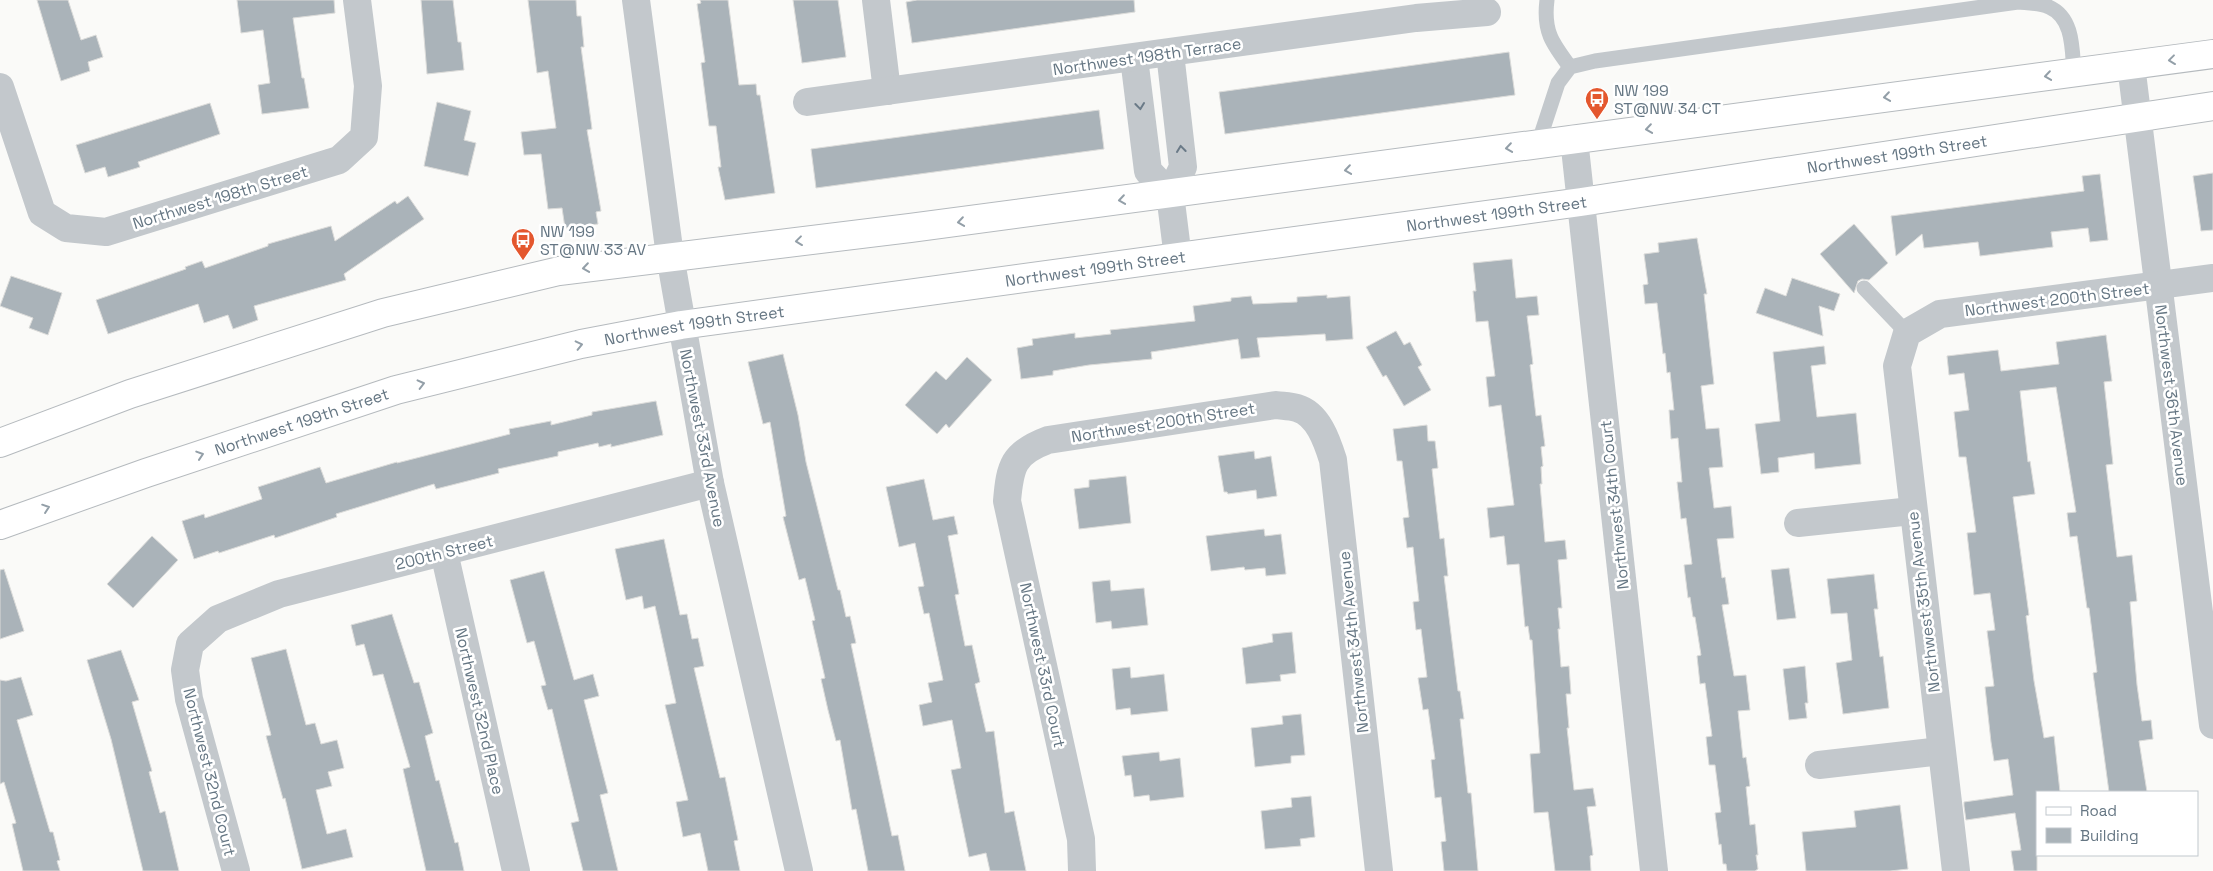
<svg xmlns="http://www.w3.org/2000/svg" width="2213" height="871" viewBox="0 0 2213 871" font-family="'Space Grotesk',sans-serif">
  <rect width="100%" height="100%" fill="#fafaf8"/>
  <g fill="#aab3b9" stroke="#dcdcda">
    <path d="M37,0h31l13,40 15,-5 7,22 -15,5 2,9 -29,10z"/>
    <path d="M237,0h97l1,13 -42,5 9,60h2l5,30 -47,6 -4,-29 12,-2 -7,-53 -22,3z"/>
    <path d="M421,0h32l5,42h3l3,28 -37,4z"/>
    <path d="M528,0h48l1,16h4l3,31h-3l11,82 -5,1 14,81 -5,1 2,12 -33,4 -3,-20 -14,1 -7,-55 -17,1 -3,-23 35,-4 -8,-57 -11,2z"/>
    <path d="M700,0h28l11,85 17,-1 1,11h3l15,98 -50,7 -7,-33h3l-5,-41h-7l-8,-63 4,-1 -8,-58 4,-1z"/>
    <path d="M793,0h45l8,57 -44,6z"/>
    <path d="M917,0h217l1,12 -223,31 -6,-41z"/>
    <path d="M1509,52l6,43 -290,39 -6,-42z"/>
    <path d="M437,102l34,9 -7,29 12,3 -8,33 -44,-10z"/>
    <path d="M210,103l10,31 -82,28 2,5 -32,10 -3,-10 -20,6 -9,-28z"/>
    <path d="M1099,110l5,39 -288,39 -5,-39z"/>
    <path d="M2213,173v57l-12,1 -8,-55z"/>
    <path d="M2100,174l8,66 -18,2 -2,-14 -37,4 2,15 -73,9 -2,-14 -54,6 -2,-14 -26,22 -5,-40 193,-25 -2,-15z"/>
    <path d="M408,196l16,23 -80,55 2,6 -92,26 4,14 -25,9 -5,-14 -24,8 -6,-19 -90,30 -12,-34 90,-31 -1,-2 17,-6 3,7 63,-22v-2l63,-18 4,15 60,-40 2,3z"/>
    <path d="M1854,224l34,39 -19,17 -7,-1 -4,2 -4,12 -34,-39z"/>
    <path d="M1697,238l10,56h-3l10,90 -13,2 5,43 13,-1 4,39 -14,1 5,40 17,-2 3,32 -17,1 5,39 3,-1 4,27 -7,1 12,71 12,-1 4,35 -12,1 5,47 3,-1 4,29 -4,1 4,38 5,-1 3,31h-2l2,14 -3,2h-28l-1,-7h-3l-2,-20 -2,1 -4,-32 6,-1 -6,-47h-6l-3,-28 6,-1 -7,-53 -5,1 -3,-28 4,-1 -6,-38h-2l-3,-20 -2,1 -4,-33 8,-1 -6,-46 -5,1 -4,-37h5l-4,-44 -7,1 -2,-29h5l-4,-38 -3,1 -2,-20 -2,1 -6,-51 -12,1 -2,-19 5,-1 -4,-30 15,-2 -1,-9z"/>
    <path d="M1512,259l4,39 21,-2 2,19 -12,1 6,48 -3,1 6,51 5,-1 4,31 -4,1 2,19 -2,1 1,17h-2l5,58 20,-2 2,19 -9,1 4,48h-4l2,21h-2l3,38 8,-1 2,28h-5l3,34h-2l7,62 19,-2 3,18 -9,1 6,48 -3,1 1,15h-36l-7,-59 -14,1 -4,-59 10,-1 -8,-113h-2l-2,-14 -3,1 -6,-63 -12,1 -3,-29 -14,2 -3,-30 27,-3 -13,-100 -12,2 -3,-30 9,-1 -7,-55 -12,1 -3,-31h3l-3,-28z"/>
    <path d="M11,276l51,17 -14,42 -19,-7 4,-10 -33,-12z"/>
    <path d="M1792,278l48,16 -6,17 -15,-5 4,30 -67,-23 9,-25 21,8z"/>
    <path d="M1327,295v3l23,-2 3,43 -27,2 -1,-7 -68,4 3,19 -19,2 -3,-20 -87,13 1,7 -63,6 -36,6v4l-32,4 -4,-31 16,-3 -1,-6 43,-6v5l36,-4 -1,-4 85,-9 -2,-15 38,-5v-3l20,-2 2,8 44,-2v-5z"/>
    <path d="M1396,331l8,14 6,-3 12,23 -4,2 13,23 -27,16 -18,-31 -3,2 -17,-30z"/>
    <path d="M2106,335l6,46 -8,1 9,82 -7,1 11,92 15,-2 2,19 3,27 -7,1 7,83 5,36 9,-1 2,19 -14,2 8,51h-38l-16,-119 4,-1 -8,-64h-2l-10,-72 -7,1 -3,-24 9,-1 -20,-125 -36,4 8,71 2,-1 5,33 -22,3 16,118 -3,1 8,65 10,57 10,-2 6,56h-23v79h-23l-3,-20 10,-1 -6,-37 -49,7 -2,-14v-4l49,-7 -5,-36 -14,2 -3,-19 -6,-55 9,-1 -7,-55 8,-1 -5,-37 -16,2 -7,-62 9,-1 -10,-75h-7l-5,-45 15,-2 -5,-37 -15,2 -2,-19 51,-6 3,21 58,-7 -3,-22z"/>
    <path d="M1824,346l2,18 -15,2 6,51 39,-4 5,51 -46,5 -1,-16 -36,5 1,14 -18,2 -6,-50 25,-3 -7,-69z"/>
    <path d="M783,354l15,61 8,47 32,128h2l6,27 4,-1 6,27 -5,1 41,192 6,-1 7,36h-37l-12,-62 -4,1 -12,-70 -4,1 -8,-31 -7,-31 4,-1 -13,-57 3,-1 -10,-42 -6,2 -16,-63 3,-1 -16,-94 -7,2 -15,-62z"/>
    <path d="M967,357l25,23 -43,48 -3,-4 -9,10 -32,-29 31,-34 10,9z"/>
    <path d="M656,401l7,34 -52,12v-3l-12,3 -1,-4 -40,9v4l-60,13 1,4 -63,16 -2,-5 -98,30 1,3 -62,21 -1,-3 -55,18 -1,-2 -24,8 -12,-38 22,-7 1,4 57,-19 -4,-12 62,-20 6,16 71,-21v1l113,-29 -1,-5 42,-8v4l41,-10v-3z"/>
    <path d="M1427,425l1,16h7l3,27 -6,1 8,70 4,-1 4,38h-4l14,115h2l4,28h-4l8,74h3l7,78h-34l-3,-29 5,-1 -5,-44 -6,1 -4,-38 4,-1 -7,-50 -5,1 -5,-32 9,-1 -6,-48 -5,1 -3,-28 6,-1 -6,-54 -6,1 -4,-30 6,-1 -7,-56h-5l-4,-32z"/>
    <path d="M1254,451l1,8 16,-3 6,40 -20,3 -1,-9 -28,4 -1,-2h-3l-6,-36z"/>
    <path d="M1126,476l5,47 -52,6 -5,-40 15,-2v-7z"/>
    <path d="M924,479l9,41 21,-4 4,18 -10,2 11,58 -4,1 10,51 7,-1 8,37 -5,2 11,48 8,-1 11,82 9,-2 12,60h-36l-4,-18 -17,4 -18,-87 10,-2 -9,-48 -29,6 -4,-21 13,-3 -4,-19 15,-3 -14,-67 -5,1 -6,-27 6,-1 -9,-43 -16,4 -13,-60z"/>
    <path d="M1264,529l1,7 16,-2 5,40 -20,2 -1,-8 -20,2 -1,-3 -33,4 -5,-35z"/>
    <path d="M152,536l26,24 -45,48 -26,-24z"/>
    <path d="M664,539l16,76 7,-1 5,25 6,-1 6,28 -10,2 26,110 5,-1 13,63 -4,1 6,30h-32l-8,-38 -17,4 -7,-35 12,-2 -23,-95 11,-2 -21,-97 -11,3 -2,-13 -16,4 -11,-51z"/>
    <path d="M1789,568l7,50 -19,2 -6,-50z"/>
    <path d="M4,569l20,62 -24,8v-69z"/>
    <path d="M544,571l30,109 19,-6 6,22 -15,4 24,93 -8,2 18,76h-35l-12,-48 8,-2 -27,-112 -4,1 -7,-24 5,-1 -12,-44 -7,2 -17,-63z"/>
    <path d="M1874,574l4,35h-4l6,48 3,-1 6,52 -46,6 -7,-51 16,-3 -5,-47 -16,1 -4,-35z"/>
    <path d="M1110,580l1,11 33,-3 4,37 -36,4 -1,-8 -15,2 -4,-41z"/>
    <path d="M392,614l22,69 5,-1 14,51 -8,3 11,45 3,-1 16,63 3,-1 6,29h-38l-23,-102 7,-2 -27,-93 -10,2 -9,-32 -8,2 -5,-21z"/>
    <path d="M1292,632l4,41 -16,2 1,6 -35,3 -4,-36 31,-6 -1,-8z"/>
    <path d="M286,649l20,76 9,-2 6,21 16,-4 7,28 -16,4 4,14 -16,4 11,44 19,-5 7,28 -51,12 -17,-71 -2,1 -17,-63 5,-1 -20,-77z"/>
    <path d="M121,650l18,50 -7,2 20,69 -3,1 11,41 5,-2 14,60h-36l-32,-132 -24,-79z"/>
    <path d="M1805,666l3,37h-3l2,15 -18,2 -6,-51z"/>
    <path d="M1130,667l1,11 33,-4 4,37 -37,4 -1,-7 -14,2 -4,-41z"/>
    <path d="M21,677l12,38 -16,5 33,112h3l7,28 -3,1 3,10h-37l-11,-47 4,-1 -12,-41 -4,2v-104l6,1z"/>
    <path d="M1301,714l4,41 -14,1v7l-36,4 -4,-39 32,-4 -1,-8z"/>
    <path d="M1159,752l1,9 20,-3 4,39 -34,4 -1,-6 -15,2 -3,-22 -6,1 -3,-20z"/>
    <path d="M1311,796l4,41 -15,2 1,7 -36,3 -4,-38 31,-4 -1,-9z"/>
    <path d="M1900,805l8,64 -18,2h-84l-4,-39 54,-5 -2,-16z"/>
  </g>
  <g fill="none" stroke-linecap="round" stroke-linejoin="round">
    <g stroke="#b5babe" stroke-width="30">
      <g id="primary">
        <path d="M0,443l130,-49 253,-81 176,-42 351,-43 1303,-174"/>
        <path id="s1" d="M0,525l146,-52 250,-83 185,-46 100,-19 900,-123 632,-96"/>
      </g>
    </g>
    <g stroke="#c3c8cc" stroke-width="15">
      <path d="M1547,0c-4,31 5,43 23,67"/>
      <path d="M1538,144l20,-61 12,-16 25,-6 423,-59c10,1 23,1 31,5 25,11 23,43 25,66"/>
      <path d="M1864,288l43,45"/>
    </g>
    <g stroke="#c3c8cc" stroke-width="28">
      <path d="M636,0l34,256 40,227 89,388"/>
      <path d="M876,0l11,91"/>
      <path d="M1170,53l13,114 -13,27 8,64"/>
      <path d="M1134,58l14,113 22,23"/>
      <path d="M2131,65l82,660"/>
      <path d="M0,87l42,126 24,15 40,4 233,-72 25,-23 4,-51 -11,-86"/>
      <path d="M807,102l609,-84 71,-6"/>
      <path d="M1574,139l80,732"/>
      <path d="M1798,523l114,-12"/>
      <path d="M444,552l72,319"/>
      <path d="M1819,765l122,-14"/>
      <path d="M236,871l-47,-172 -4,-29 5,-26 28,-25 61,-25 431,-111"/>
      <path d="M1082,871l-1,-32 -74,-338c3,-35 6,-48 41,-61l228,-35c7,1 14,1 21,3 21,6 30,33 36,52l46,411"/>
      <path d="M1956,871l-59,-505 10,-33 33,-19 273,-36"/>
    </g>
    <use href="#primary" stroke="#fff" stroke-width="28"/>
  </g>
  <defs><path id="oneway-chevron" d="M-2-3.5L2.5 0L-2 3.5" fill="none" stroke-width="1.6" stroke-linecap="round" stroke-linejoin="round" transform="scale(1.25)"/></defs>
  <g stroke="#939fa8">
    <use href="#oneway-chevron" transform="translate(2172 60) rotate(173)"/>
    <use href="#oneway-chevron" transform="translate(2048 76) rotate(172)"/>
    <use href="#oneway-chevron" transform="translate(1887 97) rotate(172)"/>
    <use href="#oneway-chevron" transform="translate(1649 129) rotate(172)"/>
    <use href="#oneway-chevron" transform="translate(1509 148) rotate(172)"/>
    <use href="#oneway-chevron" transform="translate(1348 170) rotate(172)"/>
    <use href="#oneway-chevron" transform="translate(1122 200) rotate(172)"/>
    <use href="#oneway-chevron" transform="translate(961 222) rotate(172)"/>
    <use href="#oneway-chevron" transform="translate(799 241) rotate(173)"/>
    <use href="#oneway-chevron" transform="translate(586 268) rotate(172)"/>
    <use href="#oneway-chevron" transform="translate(579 345) rotate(-13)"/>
    <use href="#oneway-chevron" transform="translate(421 384) rotate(-14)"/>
    <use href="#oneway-chevron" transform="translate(200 455) rotate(-18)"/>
    <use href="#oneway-chevron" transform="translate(46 508) rotate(-19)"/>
  </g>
  <g stroke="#6a7a87">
    <use href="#oneway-chevron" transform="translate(1140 106) rotate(83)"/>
    <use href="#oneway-chevron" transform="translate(1181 149) rotate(-97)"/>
  </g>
  <defs>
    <g id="bus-pin" transform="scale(1.25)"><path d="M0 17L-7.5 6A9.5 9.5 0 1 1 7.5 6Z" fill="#e4572e" stroke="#fff"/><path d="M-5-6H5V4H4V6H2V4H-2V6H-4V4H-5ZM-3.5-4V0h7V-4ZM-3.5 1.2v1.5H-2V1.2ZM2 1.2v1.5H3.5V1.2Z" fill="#fff"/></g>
  </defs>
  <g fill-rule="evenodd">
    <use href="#bus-pin" x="1597" y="99"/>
    <use href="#bus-pin" x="523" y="240"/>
  </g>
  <g text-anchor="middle" stroke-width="5" stroke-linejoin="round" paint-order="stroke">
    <g font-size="16" fill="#657683" stroke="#fff">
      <text transform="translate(1147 56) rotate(-8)" y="6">Northwest 198th Terrace</text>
      <text dy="6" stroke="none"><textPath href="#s1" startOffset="1939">Northwest 199th Street</textPath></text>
      <text transform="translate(220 197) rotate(-17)" y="6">Northwest 198th Street</text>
      <text dy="6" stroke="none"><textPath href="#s1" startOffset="1534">Northwest 199th Street</textPath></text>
      <text dy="6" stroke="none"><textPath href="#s1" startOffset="1129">Northwest 199th Street</textPath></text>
      <text transform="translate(2057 299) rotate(-7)" y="6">Northwest 200th Street</text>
      <text dy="6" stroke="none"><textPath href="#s1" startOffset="724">Northwest 199th Street</textPath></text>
      <text transform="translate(2172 395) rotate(83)" y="6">Northwest 36th Avenue</text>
      <text dy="6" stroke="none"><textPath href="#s1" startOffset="319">Northwest 199th Street</textPath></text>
      <text transform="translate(1163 422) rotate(-9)" y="6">Northwest 200th Street</text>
      <text transform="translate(703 438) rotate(79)" y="6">Northwest 33rd Avenue</text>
      <text transform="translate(1614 505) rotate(-96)" y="6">Northwest 34th Court</text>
      <text transform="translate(444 552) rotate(-14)" y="6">200th Street</text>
      <text transform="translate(1923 602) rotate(-97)" y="6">Northwest 35th Avenue</text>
      <text transform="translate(1353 642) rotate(-96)" y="6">Northwest 34th Avenue</text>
      <text transform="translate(1043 665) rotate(78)" y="6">Northwest 33rd Court</text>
      <text transform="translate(480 711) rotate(77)" y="6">Northwest 32nd Place</text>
      <text transform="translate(210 772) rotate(76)" y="6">Northwest 32nd Court</text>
    </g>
    <g font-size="16" fill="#657683" stroke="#fff" text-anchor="start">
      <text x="1614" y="96">NW 199<tspan x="1614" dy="18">ST@NW 34 CT</tspan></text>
      <text x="540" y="237">NW 199<tspan x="540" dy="18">ST@NW 33 AV</tspan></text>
    </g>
  </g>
  <rect x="2036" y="791" width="162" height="65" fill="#ffffff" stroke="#c1c8cd"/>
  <rect x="2046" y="807" width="25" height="8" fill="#ffffff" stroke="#c1c8cd"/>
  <text x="2080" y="816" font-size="15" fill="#657683">Road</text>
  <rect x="2046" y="828" width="25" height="15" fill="#aab3b9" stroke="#c1c8cd"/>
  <text x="2080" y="841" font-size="15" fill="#657683">Building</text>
</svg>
